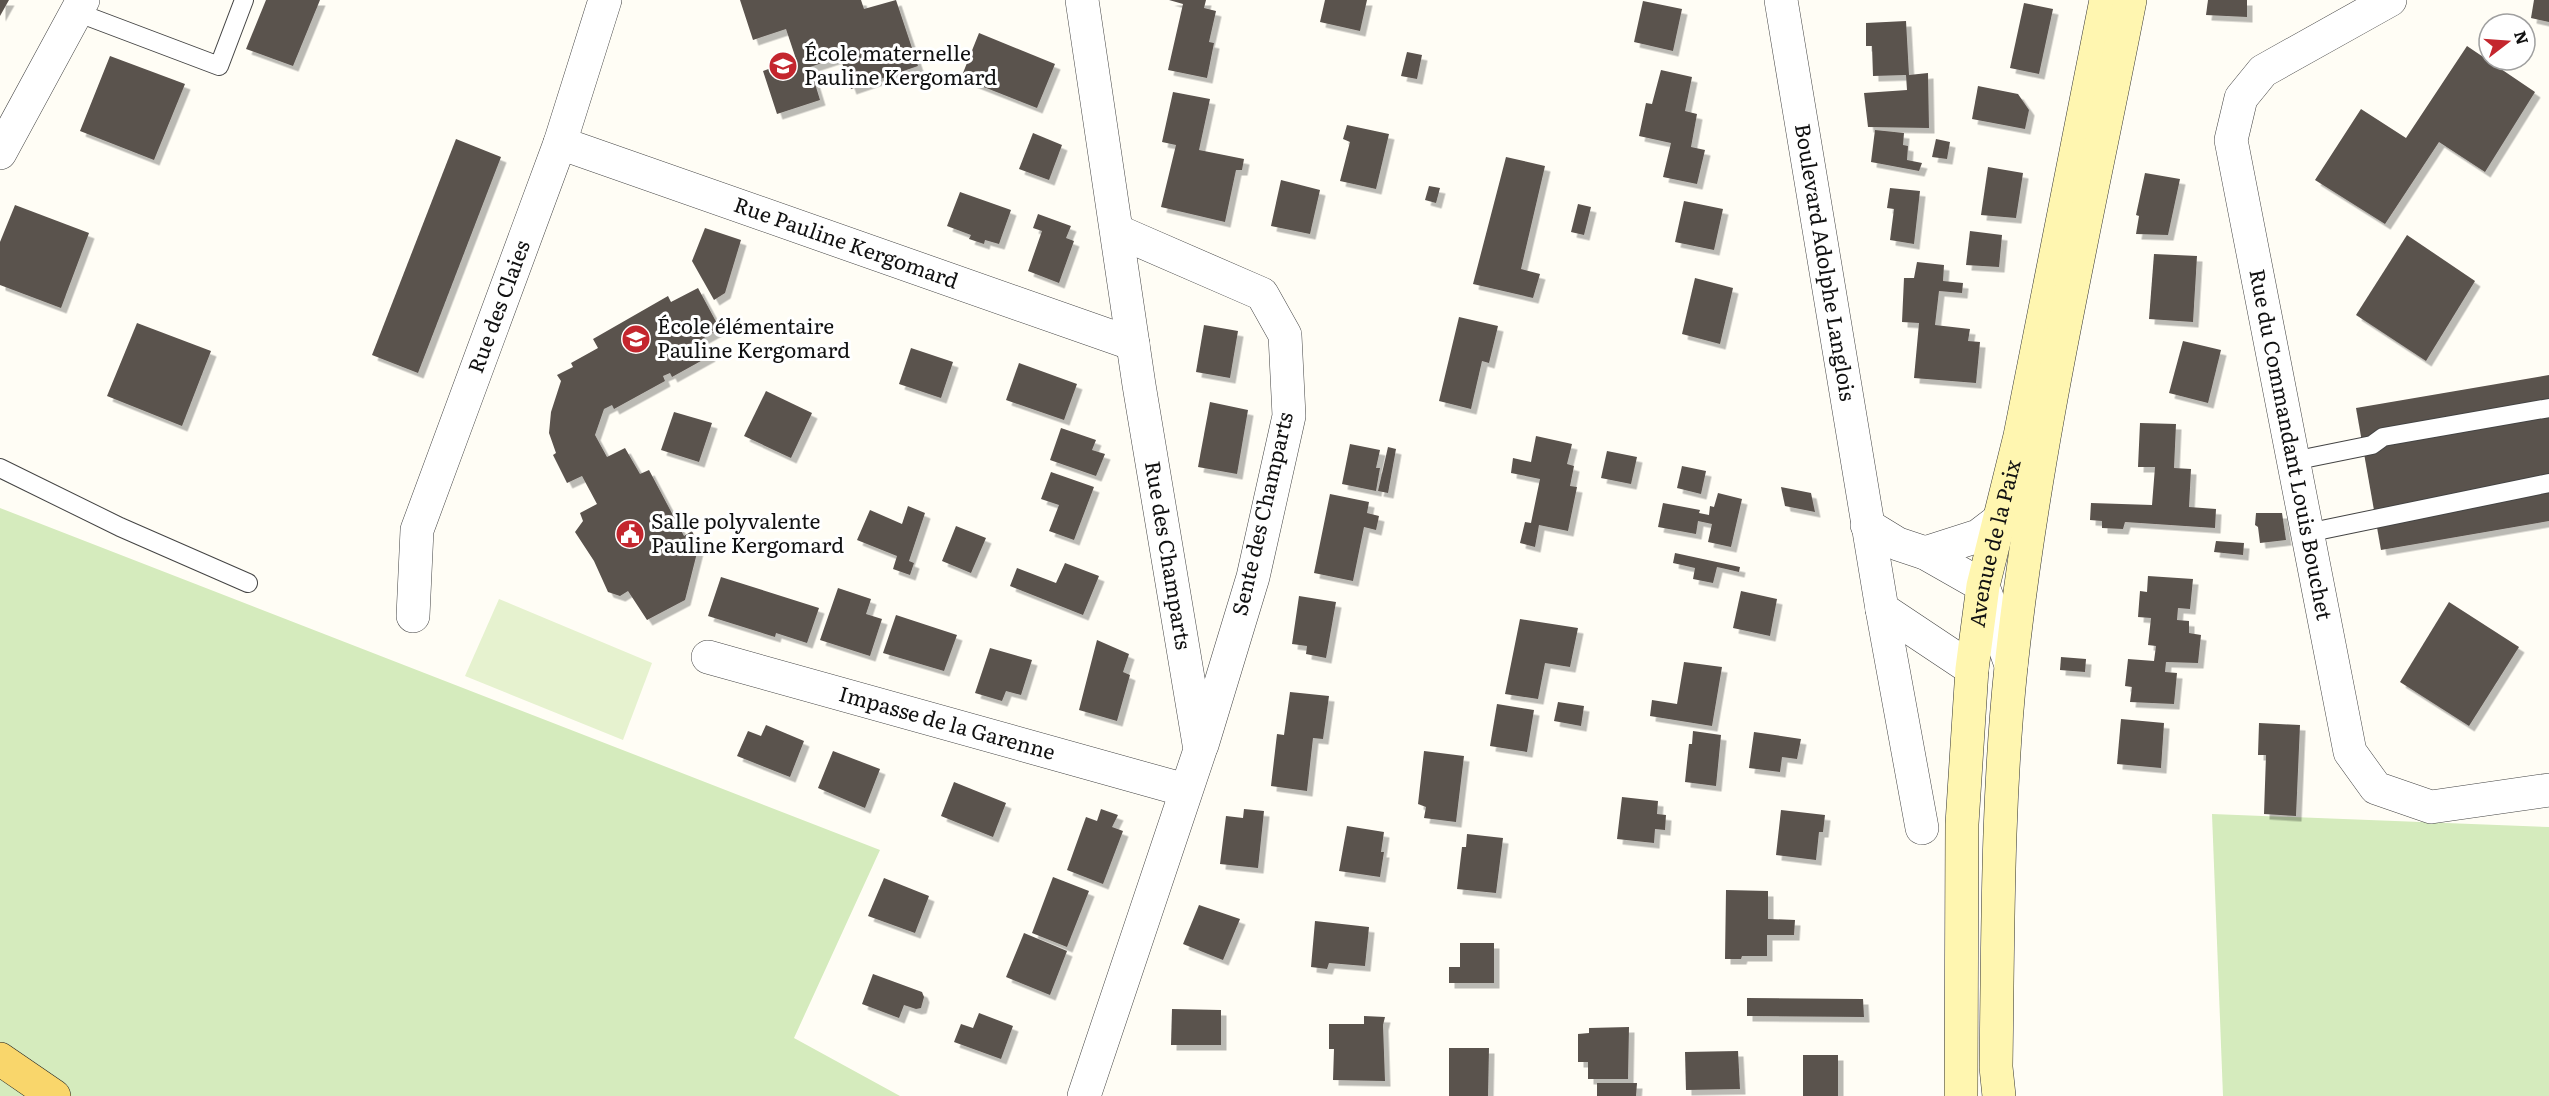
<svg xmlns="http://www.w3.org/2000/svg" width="2549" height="1096" font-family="Literata,serif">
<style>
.green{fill:#d5ebbd}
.pitch{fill:#e6f2cf}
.building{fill:#5a524d;filter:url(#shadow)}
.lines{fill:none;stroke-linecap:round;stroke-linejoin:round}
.lane-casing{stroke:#444;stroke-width:20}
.street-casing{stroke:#444;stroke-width:34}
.secondary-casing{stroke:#333;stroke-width:34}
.primary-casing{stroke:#222;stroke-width:34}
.lane{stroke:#fff;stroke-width:18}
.street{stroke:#fff;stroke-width:33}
.secondary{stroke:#fff6b0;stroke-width:33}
.primary{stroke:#f9d66b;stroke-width:33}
.labels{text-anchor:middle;stroke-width:6;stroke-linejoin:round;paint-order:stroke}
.poi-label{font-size:21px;fill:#111;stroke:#fff;text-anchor:start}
.street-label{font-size:21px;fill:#111;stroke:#fff}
</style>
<defs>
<filter id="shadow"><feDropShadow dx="5.5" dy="5.5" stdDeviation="0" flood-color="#0004"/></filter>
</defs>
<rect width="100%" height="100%" fill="#fffdf5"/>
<g class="green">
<path d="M0,508L880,850L794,1038L900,1096H0Z"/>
<path d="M2212,814L2549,827V1096H2223Z"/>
</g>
<path class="pitch" d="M499,599L652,663L623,740L465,676Z"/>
<g class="building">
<path d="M0,0H9L0,16Z"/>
<path d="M266,0H320L293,66L246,49Z"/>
<path d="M740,0H861L864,9L896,0L918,66L851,89L840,57L810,67L820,100L777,114L763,71L796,59L786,29L753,40Z"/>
<path d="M1169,0H1206L1204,8L1216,11L1209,42L1214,43L1207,78L1168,70L1183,4Z"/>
<path d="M1325,0H1367L1360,31L1320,22Z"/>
<path d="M2208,0H2247V17L2206,15Z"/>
<path d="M2534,0H2549V22L2531,18Z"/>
<path d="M1643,1L1682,9L1673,51L1634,42Z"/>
<path d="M2024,3L2053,9L2039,74L2010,68Z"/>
<path d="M1906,21L1909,75L1928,73L1929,128L1868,127L1864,93L1907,90L1906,75L1873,76L1872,46H1866V23Z"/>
<path d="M979,33L1055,64L1037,108L961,78Z"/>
<path d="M2467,46L2535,92L2485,172L2439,142L2385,224L2315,180L2361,109L2406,138Z"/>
<path d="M1407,52L1422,55L1417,79L1401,76Z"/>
<path d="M110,56L185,84L154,160L80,131Z"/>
<path d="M1661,70L1692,77L1685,111L1697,114L1691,147L1705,150L1697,184L1663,177L1671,143L1639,136L1646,103L1652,104Z"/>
<path d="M1978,86L2018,94L2029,110L2025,129L1972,119Z"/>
<path d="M1173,92L1210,99L1199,150L1244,159L1242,170H1236L1225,222L1161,207L1176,145L1162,142Z"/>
<path d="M1347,125L1389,134L1376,189L1340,181L1350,142L1343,139Z"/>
<path d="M1875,130L1904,133L1903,145L1908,146L1907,160L1922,163L1919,171L1871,162Z"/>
<path d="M1033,133L1062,145L1049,180L1019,169Z"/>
<path d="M456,139L501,157L418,373L372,355Z"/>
<path d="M1936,139L1950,142L1947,159L1932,157Z"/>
<path d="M1506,157L1545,166L1521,269L1540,274L1533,298L1473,284Z"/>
<path d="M1988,167L2023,173L2016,218L1981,215Z"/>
<path d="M2145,173L2180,179L2168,235L2136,234L2139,216L2136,215Z"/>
<path d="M1281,180L1320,190L1310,234L1271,226Z"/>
<path d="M1429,186L1440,188L1436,203L1425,200Z"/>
<path d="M1890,188L1920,191L1914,244L1890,240L1894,209L1887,208Z"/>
<path d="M960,192L1011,210L999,244L985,240L984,244L969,239L971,235L947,226Z"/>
<path d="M1684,201L1723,209L1714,250L1675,242Z"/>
<path d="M1578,204L1591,207L1584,235L1571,232Z"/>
<path d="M15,205L89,233L61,308L0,285V242Z"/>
<path d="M1038,214L1071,226L1066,238L1074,241L1059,283L1028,271L1042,231L1033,228Z"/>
<path d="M705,228L741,240L725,293L714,300L692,261Z"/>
<path d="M1970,231L2002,235L1999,267L1966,265Z"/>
<path d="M2407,235L2475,281L2426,361L2356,315Z"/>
<path d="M2154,254L2197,256L2193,322L2149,319Z"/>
<path d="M1917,262L1944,265L1943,281L1963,283L1962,293L1939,291L1935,325L1970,329L1968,341L1980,342L1976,383L1914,378L1919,323L1902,322L1904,278H1914Z"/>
<path d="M1695,278L1733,288L1720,344L1682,334Z"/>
<path d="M698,288L720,329L702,339L710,356L672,377L670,373L663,376L665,381L614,409L612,405L604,409L595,435L607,457L625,448L640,474L649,470L684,536L692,531L699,545L685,600L647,620L628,591L620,596L608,592L594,561L575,532L583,521L580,513L597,504L582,476L567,483L553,455L556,453L549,433L551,412L561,381L557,375L573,367L571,363L598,348L593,339L668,296L671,302Z"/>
<path d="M1459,317L1498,326L1489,363L1482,361L1471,409L1439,401Z"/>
<path d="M137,323L211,351L182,426L107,396Z"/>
<path d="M1204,325L1238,331L1230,378L1196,372Z"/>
<path d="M2183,341L2221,350L2208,403L2169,393Z"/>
<path d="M911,348L953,362L941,398L899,384Z"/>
<path d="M1019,363L1077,384L1064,420L1006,400Z"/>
<path d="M2549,375V521L2381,550L2356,408Z"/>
<path d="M766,391L812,413L791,458L744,436Z"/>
<path d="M1210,402L1248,410L1237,474L1198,467Z"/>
<path d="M674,412L712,423L699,462L661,450Z"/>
<path d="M2140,423L2176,424L2174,468L2191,469L2189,507L2216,509L2215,528L2125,522L2123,529L2102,528V521L2090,520L2091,503L2152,505L2155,467H2138Z"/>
<path d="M1061,428L1096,440L1092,450L1105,454L1096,476L1050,460Z"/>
<path d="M1536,436L1572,444L1567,464L1574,466L1570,486L1577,487L1568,531L1539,525L1535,547L1520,543L1525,522L1531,523L1540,479L1511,473L1513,458L1531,462Z"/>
<path d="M1350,444L1380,450L1376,468H1380L1376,491L1342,484Z"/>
<path d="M1388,447L1396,449L1388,493L1378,491Z"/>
<path d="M1607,451L1637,457L1631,484L1601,478Z"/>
<path d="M1682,466L1706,471L1701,494L1677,488Z"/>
<path d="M1051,472L1094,487L1074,540L1049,531L1059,505L1041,499Z"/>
<path d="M1781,487L1811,493L1815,512L1785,506Z"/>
<path d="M1718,493L1742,499L1731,547L1708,542L1712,524L1698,521L1696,534L1658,527L1663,503L1700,510L1699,513L1709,515L1710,506L1714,507Z"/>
<path d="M1330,494L1369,502L1367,513L1379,516L1376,530L1364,527L1353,581L1314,573Z"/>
<path d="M908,506L925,513L909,561L914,563L910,575L893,569L897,556L857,540L870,510L902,524Z"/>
<path d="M2256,513H2282L2286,540L2260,543L2258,527L2255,525Z"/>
<path d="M956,526L986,538L971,573L942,561Z"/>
<path d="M2216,541L2244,543L2243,555L2214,552Z"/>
<path d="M1675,553L1740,567L1739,572L1717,567L1713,583L1693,579L1695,568L1673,563Z"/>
<path d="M1065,563L1099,576L1083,615L1010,586L1017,568L1056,583Z"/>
<path d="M2148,576L2193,579L2190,609L2178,608L2177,620L2189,621V633L2201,635L2198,663L2166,662L2165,672L2177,673L2174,704L2130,702L2132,687L2125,686L2128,659L2154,661L2156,646L2148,645L2151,618L2138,617L2140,591L2147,592Z"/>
<path d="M721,577L819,608L807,643L776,633L775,637L708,616Z"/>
<path d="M838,588L871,599L866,614L882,619L870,656L820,640Z"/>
<path d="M1741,591L1777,599L1770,636L1733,628Z"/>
<path d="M1299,596L1336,602L1326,658L1306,654L1307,646L1292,644Z"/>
<path d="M2449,602L2519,647L2469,726L2400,682Z"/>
<path d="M896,615L957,635L944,671L883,653Z"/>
<path d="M1520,619L1578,628L1570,667L1545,663L1538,699L1505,694Z"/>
<path d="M1097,640L1129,654L1123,672L1130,675L1117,721L1079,710Z"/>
<path d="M990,648L1032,660L1021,695L1006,691L1002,701L975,693Z"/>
<path d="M2061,657L2086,659L2085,672L2060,670Z"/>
<path d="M1684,662L1722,667L1712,726L1650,716L1652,700L1677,704Z"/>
<path d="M1290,692L1329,696L1323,739L1313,738L1307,791L1271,786L1277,734L1284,735Z"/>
<path d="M1558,702L1584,706L1581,726L1554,721Z"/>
<path d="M1497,704L1534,710L1527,752L1490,746Z"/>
<path d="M2121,719L2164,723L2161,768L2117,764Z"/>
<path d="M2259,723L2300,725L2296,816L2264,814L2266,755H2258Z"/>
<path d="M766,725L804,741L790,777L737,756L748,731L761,736Z"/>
<path d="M1693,731L1721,735L1716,786L1685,782L1689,744H1692Z"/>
<path d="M1754,732L1801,739L1797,759L1782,757L1780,772L1749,768Z"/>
<path d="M833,751L880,769L865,808L818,788Z"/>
<path d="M1424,751L1464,756L1456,822L1424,818L1426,807L1418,804Z"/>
<path d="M954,782L1006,803L993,837L941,816Z"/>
<path d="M1622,797L1658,801L1657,814L1666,815L1665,830L1655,829L1654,843L1617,839Z"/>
<path d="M1101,809L1118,815L1112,827L1123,831L1103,884L1067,870L1086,817L1097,821Z"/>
<path d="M1244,809L1264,811L1258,868L1220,864L1226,816L1243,818Z"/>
<path d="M1781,810L1825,815L1823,832H1819L1816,860L1776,855Z"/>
<path d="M1347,826L1384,832L1381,852H1384L1380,877L1339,871Z"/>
<path d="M1467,834L1503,838L1496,893L1457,889L1462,847H1466Z"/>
<path d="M1053,877L1089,891L1067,947L1032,933Z"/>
<path d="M884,878L929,896L915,933L868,916Z"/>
<path d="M1726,890L1768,891V919L1795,920L1794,935H1767V956H1742L1741,959H1725Z"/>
<path d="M1199,905L1240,919L1223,960L1183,944Z"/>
<path d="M1315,921L1369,927L1365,966L1329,963L1327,969L1311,967Z"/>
<path d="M1024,933L1067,951L1050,995L1006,977Z"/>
<path d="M1460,943H1494V983H1449V967H1460Z"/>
<path d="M873,974L922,992L924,997L921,1008L916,1009L904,1005L899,1018L862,1004Z"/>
<path d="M1747,998L1863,999L1864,1017L1747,1016Z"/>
<path d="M1172,1009L1221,1010V1045H1171Z"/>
<path d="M979,1013L1013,1026L1001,1059L954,1042L961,1024L973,1028Z"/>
<path d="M1364,1016L1385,1017L1383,1025L1385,1081L1333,1080L1334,1049H1329V1024H1364Z"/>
<path d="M1629,1027L1628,1079H1588V1062H1578V1034L1589,1033V1028Z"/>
<path d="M1449,1048H1489L1488,1096H1449Z"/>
<path d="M1738,1051L1740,1089L1686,1090L1685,1052Z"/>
<rect x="1803" y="1055" width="35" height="41"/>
<path d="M1597,1083H1637L1636,1096H1597Z"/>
</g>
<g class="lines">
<g class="lane-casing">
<g id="lane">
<path d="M76,12L219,66L244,0"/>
<path d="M2293,461L2372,445L2383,437L2549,408"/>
<path d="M0,468L120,527L248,583"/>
<path d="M2307,533L2549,483"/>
</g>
</g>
<g class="street-casing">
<g id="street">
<path id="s1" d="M1082,0L1139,385L1200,750L1084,1096"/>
<path id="s2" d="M1781,0L1882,609L1972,669"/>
<path id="s3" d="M2390,0L2263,71L2241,98L2231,140L2350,752L2376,788L2431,807L2549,790"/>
<path id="s4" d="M560,143L1133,344"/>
<path d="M0,153L83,0"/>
<path d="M1117,231L1262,294L1285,335L1289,416L1253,577L1202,745"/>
<path d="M1867,525L1898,544L1925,553L1983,586L2011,665"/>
<path d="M1925,553L1978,536L1999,520"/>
<path d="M1882,609L1922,828"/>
<path id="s5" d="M413,616L417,530L560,143L605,0"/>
<path id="s6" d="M708,657L1185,790"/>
</g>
</g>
<g class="secondary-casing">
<g id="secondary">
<path id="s7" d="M1961,1096L1962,824L1972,669L1983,586L2020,436L2106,0"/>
<path d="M1999,1096L1996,1067C1998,934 1997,800 2011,667C2035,443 2087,221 2130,0"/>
</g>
</g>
<g class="primary-casing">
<path id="primary" d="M0,1059L54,1096"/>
</g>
<use href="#lane" class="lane"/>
<use href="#street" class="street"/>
<use href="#secondary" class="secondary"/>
<use href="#primary" class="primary"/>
</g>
<defs>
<g id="school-disc" transform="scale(1.5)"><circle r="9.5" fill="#c4262e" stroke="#fff"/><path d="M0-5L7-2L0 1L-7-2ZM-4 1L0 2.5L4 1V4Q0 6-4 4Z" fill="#fff"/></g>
<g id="civic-disc" transform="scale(1.5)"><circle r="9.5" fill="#c4262e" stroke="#fff"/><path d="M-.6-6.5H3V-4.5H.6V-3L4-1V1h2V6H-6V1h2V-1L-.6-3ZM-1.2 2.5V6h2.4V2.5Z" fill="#fff"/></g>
</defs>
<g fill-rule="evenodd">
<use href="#school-disc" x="783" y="66"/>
<use href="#school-disc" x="636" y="339"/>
<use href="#civic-disc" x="630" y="534"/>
</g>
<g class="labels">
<g class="poi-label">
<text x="804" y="61">École maternelle<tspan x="804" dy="24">Pauline Kergomard</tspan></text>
<text x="657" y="334">École élémentaire<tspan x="657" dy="24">Pauline Kergomard</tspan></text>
<text x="651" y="529">Salle polyvalente<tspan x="651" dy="24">Pauline Kergomard</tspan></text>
</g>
<g class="street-label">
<text dy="7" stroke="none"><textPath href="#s4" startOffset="303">Rue Pauline Kergomard</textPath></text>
<text dy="7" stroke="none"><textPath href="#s2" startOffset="266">Boulevard Adolphe Langlois</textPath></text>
<text dy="7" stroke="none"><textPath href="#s5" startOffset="324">Rue des Claies</textPath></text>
<text dy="7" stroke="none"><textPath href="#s3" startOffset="534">Rue du Commandant Louis Bouchet</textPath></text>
<text transform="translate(1263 514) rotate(-77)" y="7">Sente des Champarts</text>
<text dy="7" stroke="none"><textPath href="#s7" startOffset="555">Avenue de la Paix</textPath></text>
<text dy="7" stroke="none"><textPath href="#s1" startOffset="562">Rue des Champarts</textPath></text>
<text dy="7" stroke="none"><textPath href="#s6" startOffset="248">Impasse de la Garenne</textPath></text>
</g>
</g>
<g transform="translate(2507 42) rotate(73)"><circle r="28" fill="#ffffff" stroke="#a0a0a0" stroke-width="1.5"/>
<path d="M0-4.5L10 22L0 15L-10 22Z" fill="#c4262e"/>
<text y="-9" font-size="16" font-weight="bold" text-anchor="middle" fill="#111111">N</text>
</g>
</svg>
